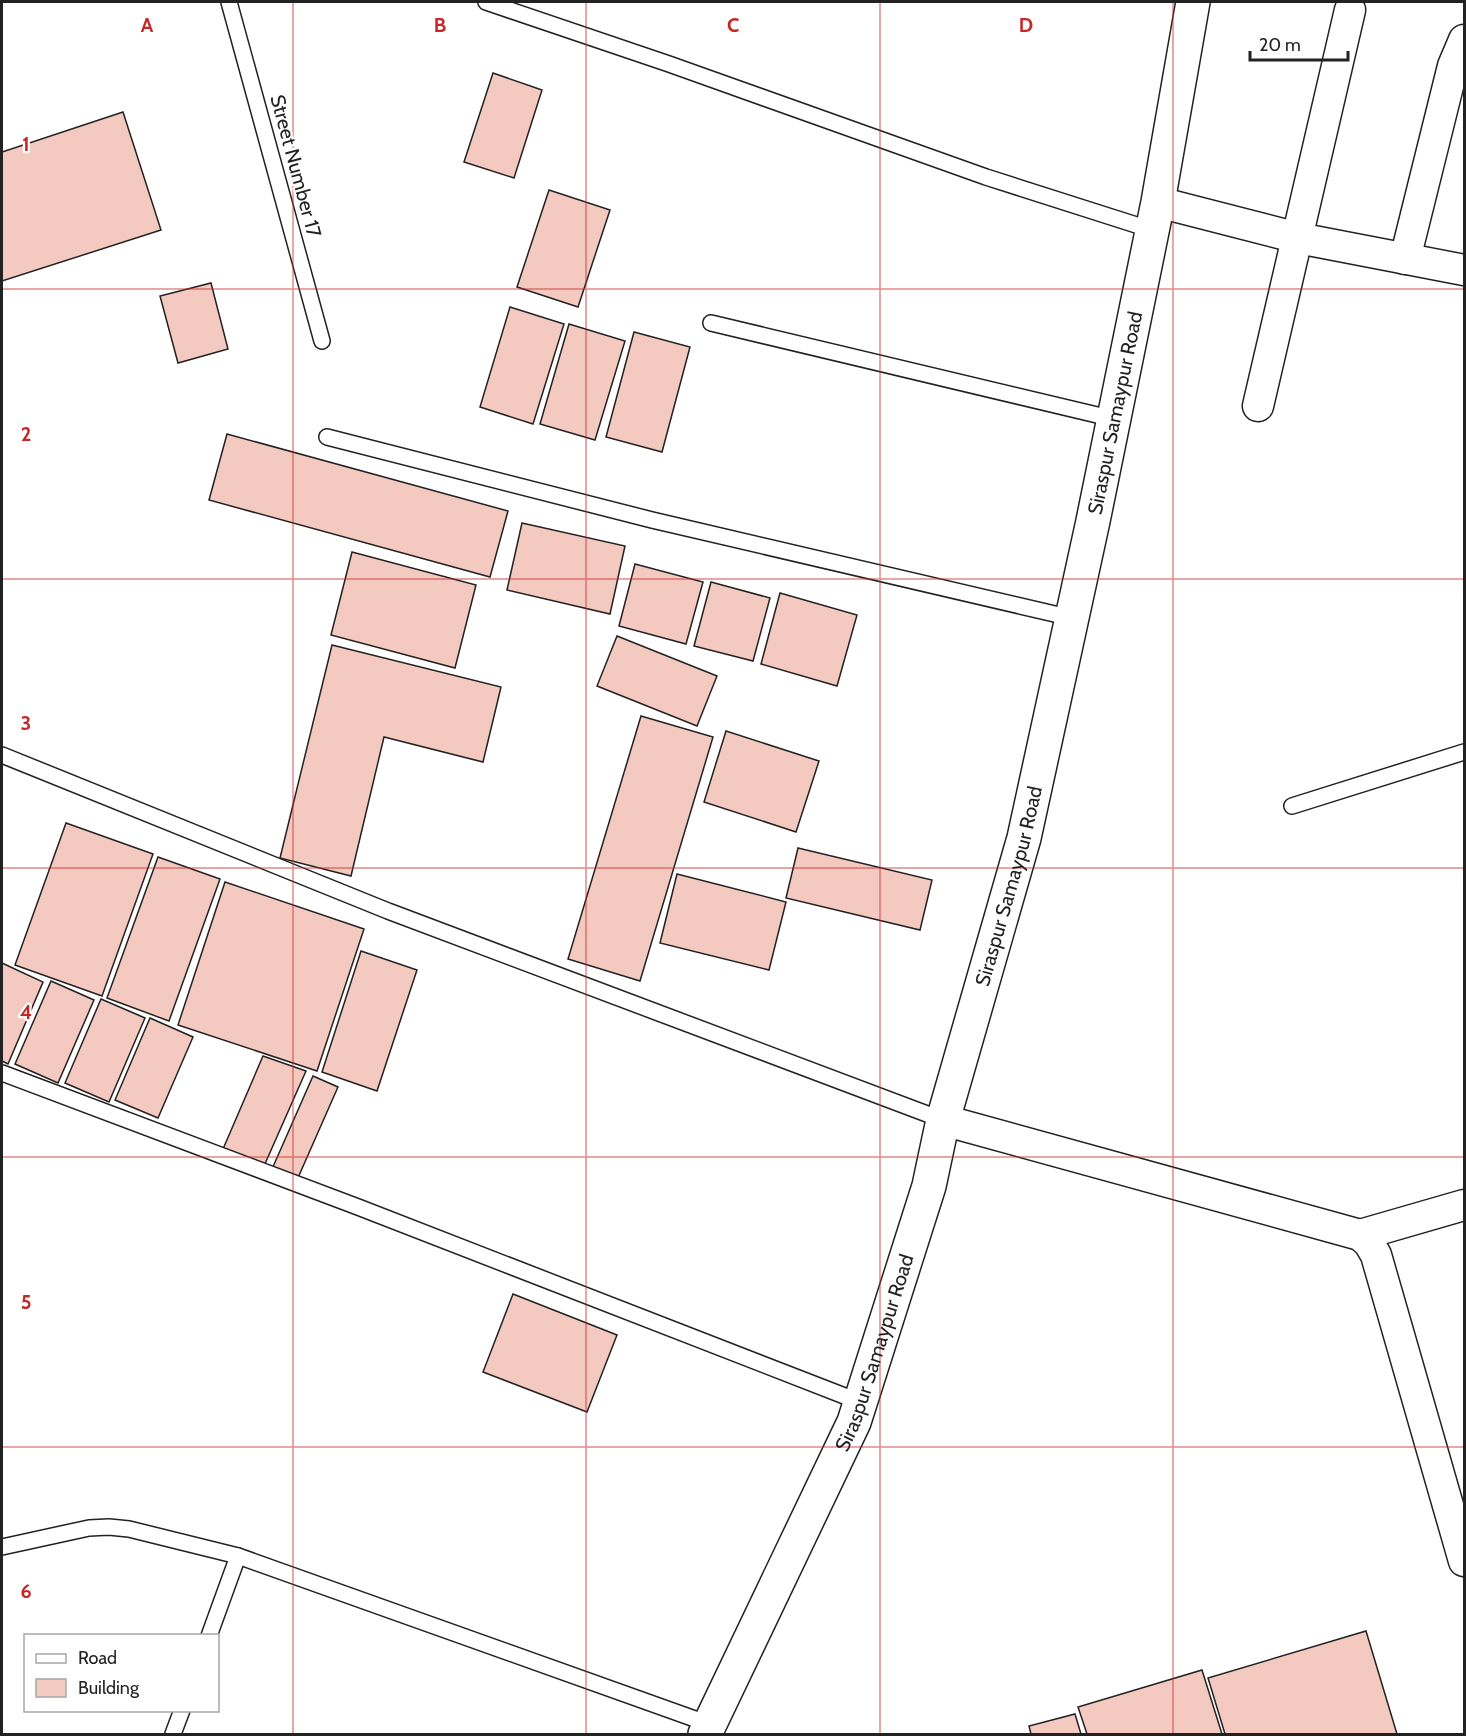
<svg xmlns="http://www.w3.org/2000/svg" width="1466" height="1736" font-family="Cabin,sans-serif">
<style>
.building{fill:#f3c9c0;stroke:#222;stroke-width:1.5}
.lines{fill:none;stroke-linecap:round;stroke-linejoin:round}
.lane-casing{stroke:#222;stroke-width:18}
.street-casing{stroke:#222;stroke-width:33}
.secondary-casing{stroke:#222;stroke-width:36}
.lane{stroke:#fff;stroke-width:15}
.street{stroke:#fff;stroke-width:30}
.secondary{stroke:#fff;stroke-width:33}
.grid{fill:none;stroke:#c62828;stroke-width:1.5;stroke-opacity:0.55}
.labels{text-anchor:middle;stroke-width:4.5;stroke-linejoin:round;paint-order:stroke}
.street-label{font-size:20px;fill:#222;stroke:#fff}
.grid-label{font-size:20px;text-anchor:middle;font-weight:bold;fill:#c62828;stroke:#fff;stroke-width:4.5;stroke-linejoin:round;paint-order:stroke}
</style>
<rect width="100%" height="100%" fill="#fff"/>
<g class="building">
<path d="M493,73L542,90L514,178L464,162Z"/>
<path d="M123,112L161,230L2,281V152Z"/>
<path d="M549,190L610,210L578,307L517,287Z"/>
<path d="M211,283L228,349L178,363L160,296Z"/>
<path d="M510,307L564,324L533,424L480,407Z"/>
<path d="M569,324L625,341L595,440L540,424Z"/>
<path d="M634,332L690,347L662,452L606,437Z"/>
<path d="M227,434L508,511L490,577L209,500Z"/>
<path d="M522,523L625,546L610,614L507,590Z"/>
<path d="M352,552L476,585L455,668L331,635Z"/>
<path d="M635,564L703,582L686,644L619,626Z"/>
<path d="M711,582L770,598L753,661L694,646Z"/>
<path d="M780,593L857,615L837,686L761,664Z"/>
<path d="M617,636L717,676L697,726L597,686Z"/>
<path d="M332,645L501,687L483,762L384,737L351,876L280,858Z"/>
<path d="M641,716L713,737L640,981L568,959Z"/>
<path d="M726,731L819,761L796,832L704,802Z"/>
<path d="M66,823L153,854L102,996L15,965Z"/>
<path d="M798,848L932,880L920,930L786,898Z"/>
<path d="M158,857L220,879L169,1021L107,998Z"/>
<path d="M677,874L786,902L769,970L660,943Z"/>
<path d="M225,882L364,929L317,1071L178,1025Z"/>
<path d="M361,951L417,970L377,1091L322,1072Z"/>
<path d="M2,963L43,982L8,1064L2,1061Z"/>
<path d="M51,981L94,1000L58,1083L15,1064Z"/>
<path d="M101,999L145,1018L109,1102L65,1083Z"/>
<path d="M150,1018L193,1037L158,1118L115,1100Z"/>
<path d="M263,1056L306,1071L264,1166L223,1149Z"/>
<path d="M313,1076L338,1087L297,1180L272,1169Z"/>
<path d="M513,1294L617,1335L587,1412L483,1372Z"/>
<path d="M1366,1631L1397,1734H1225L1208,1678Z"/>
<path d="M1202,1670L1222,1734H1087L1078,1707Z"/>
<path d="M1075,1714L1081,1734H1031L1029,1726Z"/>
</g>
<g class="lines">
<g class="lane-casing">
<g id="lane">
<path d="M229,2L322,341"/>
<path d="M486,2L669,64L986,177L1152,230"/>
<path d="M711,323L1114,419"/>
<path d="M327,437L652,520L1072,618"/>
<path d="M2,755L388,911L943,1120"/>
<path d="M1292,806L1464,752"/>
<path d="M2,1073L358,1207L860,1402"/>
<path d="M2,1547L89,1528L109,1527L129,1529L238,1556L709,1724"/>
<path d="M209,1636L238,1556"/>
<path d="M173,1734L182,1710"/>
</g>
</g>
<g class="street-casing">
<g id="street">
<path d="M1158,202L1298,238L1464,270"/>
<path d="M1405,259L1453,66L1464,40"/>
<path d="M1258,406L1350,10"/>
<path d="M943,1120L1360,1235L1369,1243L1376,1255L1464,1561"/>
<path d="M1360,1235L1464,1205"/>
</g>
</g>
<g class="secondary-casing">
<g id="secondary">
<path id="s1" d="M705,1734L854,1422L929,1186L943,1120L1024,838L1093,521L1158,202L1193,2"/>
</g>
</g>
<use href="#lane" class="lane"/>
<use href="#street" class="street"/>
<use href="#secondary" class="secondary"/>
</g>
<path class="grid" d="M293,2V1734M586,2V1734M880,2V1734M1173,2V1734M2,289H1464M2,579H1464M2,868H1464M2,1157H1464M2,1447H1464"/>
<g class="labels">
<g class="street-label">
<text transform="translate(296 166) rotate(75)" y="7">Street Number 17</text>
<text dy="7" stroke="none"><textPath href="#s1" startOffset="1389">Siraspur Samaypur Road</textPath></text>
<text dy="7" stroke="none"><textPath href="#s1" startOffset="904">Siraspur Samaypur Road</textPath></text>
<text dy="7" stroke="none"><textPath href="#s1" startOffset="418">Siraspur Samaypur Road</textPath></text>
</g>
</g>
<g class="grid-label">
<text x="147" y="32">A</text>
<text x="440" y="32">B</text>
<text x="733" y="32">C</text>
<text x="1026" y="32">D</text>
<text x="26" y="151">1</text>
<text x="26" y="441">2</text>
<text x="26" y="730">3</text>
<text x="26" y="1019">4</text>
<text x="26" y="1309">5</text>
<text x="26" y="1598">6</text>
</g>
<rect width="1466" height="1736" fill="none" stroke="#222222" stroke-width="6"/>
<rect x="24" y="1634" width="195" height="78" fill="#ffffff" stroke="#a7a7a7" stroke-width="1.5"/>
<rect x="36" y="1654" width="30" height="9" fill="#ffffff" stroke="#a7a7a7" stroke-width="1.5"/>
<text x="78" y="1664" font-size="18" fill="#222222">Road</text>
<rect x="36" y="1679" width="30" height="18" fill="#f3c9c0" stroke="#a7a7a7" stroke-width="1.5"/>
<text x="78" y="1694" font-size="18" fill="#222222">Building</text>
<path d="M1250 51v9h98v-9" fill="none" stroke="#222222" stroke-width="3"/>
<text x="1259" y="51" font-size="18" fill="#222222" stroke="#ffffff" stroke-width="4.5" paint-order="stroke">20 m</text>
</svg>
